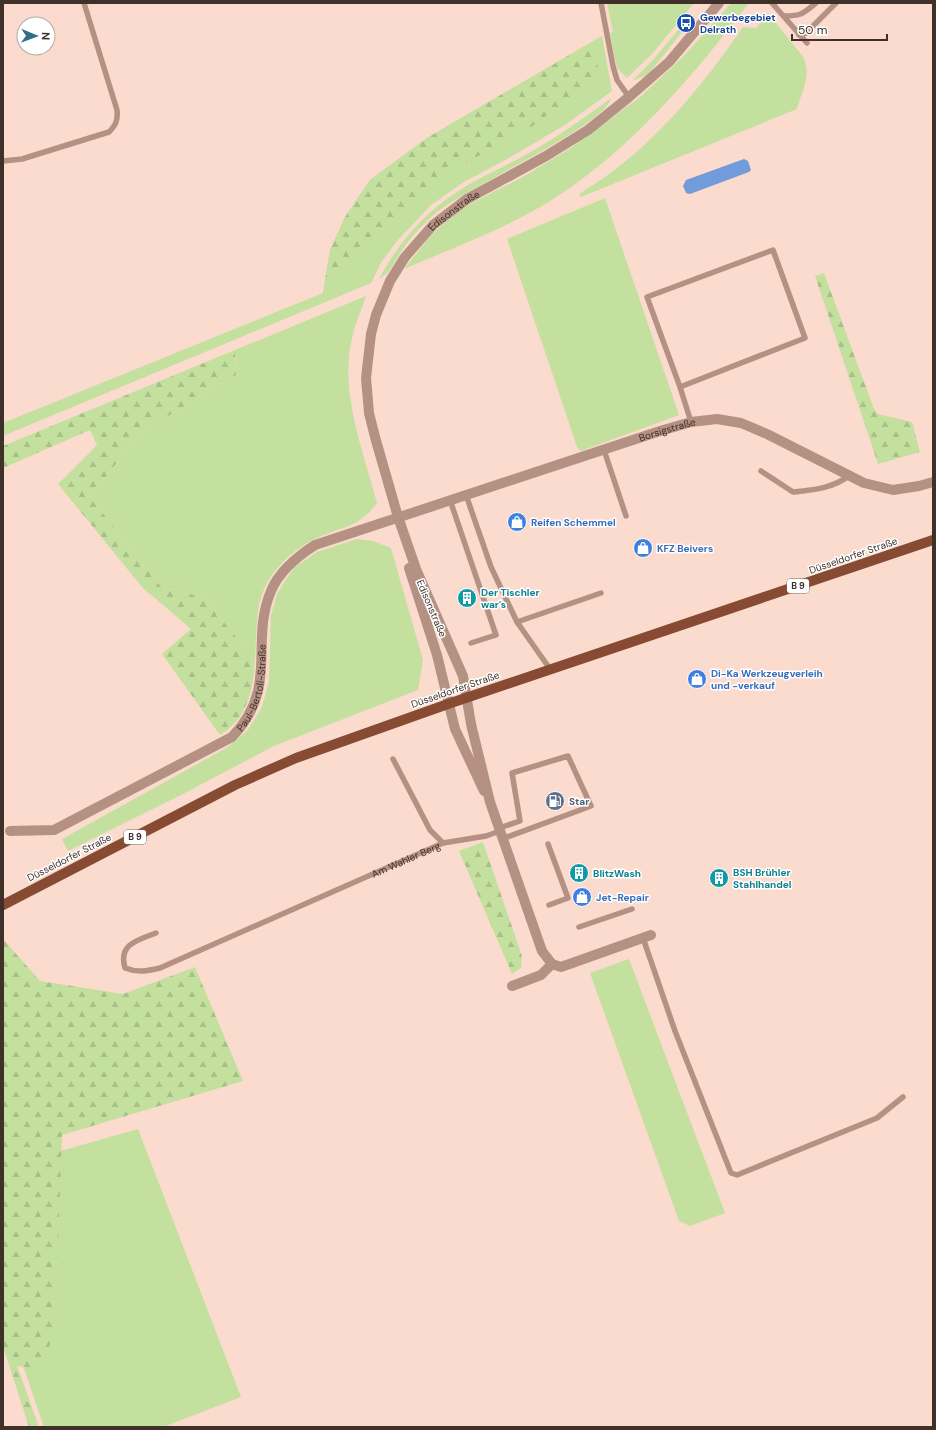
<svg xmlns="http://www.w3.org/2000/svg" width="936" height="1430" font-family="'DM Sans',sans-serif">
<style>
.green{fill:#c4e09f}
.forest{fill:url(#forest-firs)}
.water{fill:#719bda}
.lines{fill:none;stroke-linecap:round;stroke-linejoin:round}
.lane{stroke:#b49183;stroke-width:5.5}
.street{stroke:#b49183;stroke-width:10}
.primary{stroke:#874b33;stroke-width:10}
.labels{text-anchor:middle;stroke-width:3;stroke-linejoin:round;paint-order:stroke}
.shield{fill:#fff;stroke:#796e69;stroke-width:1}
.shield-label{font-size:9px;font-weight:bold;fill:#3f3029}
.transit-label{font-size:10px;font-weight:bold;fill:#164399;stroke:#fff;text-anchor:start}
.street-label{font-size:10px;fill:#3f3029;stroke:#fff}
.shop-label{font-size:10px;font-weight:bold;fill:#366cbe;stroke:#fff;text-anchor:start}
.culture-label{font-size:10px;font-weight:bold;fill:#0d838f;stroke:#fff;text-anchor:start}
.service-label{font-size:10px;font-weight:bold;fill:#4e5e75;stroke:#fff;text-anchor:start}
</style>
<defs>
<pattern id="forest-firs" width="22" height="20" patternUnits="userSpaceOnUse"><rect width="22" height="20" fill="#c4e09f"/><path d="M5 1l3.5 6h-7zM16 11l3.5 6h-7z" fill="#a9c089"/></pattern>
</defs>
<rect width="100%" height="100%" fill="#fadbcd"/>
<g class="green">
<path d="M607,3H694L652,54L627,78L617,68L610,33L613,32Z"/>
<path d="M731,3H749C692,77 630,151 550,201C505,229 453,248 404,269L431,235L462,208L523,177L569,149L640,97L683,57Z"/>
<path d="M768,13L804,58C811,77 802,91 797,109L581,197L579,194C648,153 698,92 743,27L756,28Z"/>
<path d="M683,24L686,27L650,72L643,77L633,80L652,61Z"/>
<path d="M602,36L612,91L565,125L507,159L464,182L431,205L398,240L382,261L371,283L3,436V423L323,293L330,250L345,217L370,180L427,138Z"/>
<path d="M611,98C605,126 465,188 436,213C425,222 414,234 405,246C397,256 391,274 379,279C398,243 425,212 460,190C481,176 505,167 527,154C556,138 584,118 611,98Z"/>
<path d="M605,198L679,415L581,451L577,447L507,239Z"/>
<path d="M366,296C362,309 356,321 353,334C338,390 363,449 377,503C359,526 349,525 324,535C291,548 262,576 258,612C256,628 256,645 255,661L204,597L162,588L90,497L140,433L236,375L235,350Z"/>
<path d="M357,539L373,541L391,548L423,660L418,690L274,746L183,794L68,851L62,839L228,747L248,730L262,707L269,681L271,615L277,594L287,578L295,567L317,552Z"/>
<path d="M3,945L61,1127L18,1163L138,1129L241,1397L163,1427H44L3,1307Z"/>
<path d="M629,959L725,1213L690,1226L679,1221L590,973Z"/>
</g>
<g class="forest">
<path d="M602,36L595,45L599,77L534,125L430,183L323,293L330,250L345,217L370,180L427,138Z"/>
<path d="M824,273L874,409L878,414L912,422L920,452L878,464L815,276Z"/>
<path d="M235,350L236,375L140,433L90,497L162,588L204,597L255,661C253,691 247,719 220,735L162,654L191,629L142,587L58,484L97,445L90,430L3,468V446Z"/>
<path d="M483,842L522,956L521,968L512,974L459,851Z"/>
<path d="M3,939L40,981L123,994L195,967L243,1081L62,1135L55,1329L42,1369L17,1366L39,1427H29L3,1346Z"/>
</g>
<path class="water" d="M744,159L748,161L751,170L749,172L690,194L686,193L683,186L686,180Z"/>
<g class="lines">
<g class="lane">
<path d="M601,3L613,66L617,80L629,97"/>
<path d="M772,3L807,43"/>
<path d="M784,16C801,16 803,14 816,3"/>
<path d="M799,35L806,33L836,3"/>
<path d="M3,161L22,159L109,132C116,125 118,120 117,110L84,3"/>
<path d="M680,387L647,297L773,250L805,338L680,387L691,422"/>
<path d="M604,450L626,516"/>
<path d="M761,471L793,492C813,490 834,488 850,475"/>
<path d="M466,495L491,567L517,622L550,669"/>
<path d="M450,500L496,635L471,643"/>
<path d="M517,622L601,593"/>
<path d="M393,759L430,830L443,843"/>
<path d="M499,828L520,821L512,773L568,756L591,806L502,839"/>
<path d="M548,844L568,898L549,905"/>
<path d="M579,927L632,909"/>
<path id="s1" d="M156,933C138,940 118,944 125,968C138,973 147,971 160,968L443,843L486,836L500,831"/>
<path d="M643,938L675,1031L731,1173L737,1175L877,1118L903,1097"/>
</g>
<g class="street">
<path d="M409,568L437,655L455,729L484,791"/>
<path id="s2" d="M10,831L54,830L232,737C280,687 249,643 271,591C279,571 298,556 315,545L660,431L691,422L717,419L741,423L767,434L864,483L893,490L919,486L933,482"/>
<path id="s3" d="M651,935L561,967L552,964L542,951L490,802L471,724L463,676L416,569L398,517L375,437L369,413L366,378L371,334L376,315L390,281L405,257L433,225L467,199L546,156L588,130L629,97L669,62L719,3"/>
<path d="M512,986L541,975L552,964"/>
</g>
<path class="primary" d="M3,905L235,785L296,758L448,704L933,540"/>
</g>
<defs>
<g id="bus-disc" transform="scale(1)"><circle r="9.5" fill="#1a4fb4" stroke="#fff"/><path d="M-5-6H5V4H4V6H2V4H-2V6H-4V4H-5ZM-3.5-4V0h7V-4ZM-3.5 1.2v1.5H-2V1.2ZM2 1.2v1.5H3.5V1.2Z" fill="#fff"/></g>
<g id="shop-disc" transform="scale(1)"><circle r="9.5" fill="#3f7fe0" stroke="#fff"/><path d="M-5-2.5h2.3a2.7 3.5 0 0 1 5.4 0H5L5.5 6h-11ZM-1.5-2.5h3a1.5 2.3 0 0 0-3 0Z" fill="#fff"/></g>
<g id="building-disc" transform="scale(1)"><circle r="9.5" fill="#0f9aa8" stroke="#fff"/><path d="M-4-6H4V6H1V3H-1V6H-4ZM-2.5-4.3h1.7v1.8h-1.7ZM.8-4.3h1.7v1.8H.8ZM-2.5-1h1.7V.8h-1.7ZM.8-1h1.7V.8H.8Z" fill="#fff"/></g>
<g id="fuel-disc" transform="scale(1)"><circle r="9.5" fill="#5c6f8a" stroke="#fff"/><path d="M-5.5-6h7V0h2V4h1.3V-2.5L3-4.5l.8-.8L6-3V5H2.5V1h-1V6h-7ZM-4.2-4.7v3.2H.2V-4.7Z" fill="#fff"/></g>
</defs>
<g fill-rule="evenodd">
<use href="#bus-disc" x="686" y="23"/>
<use href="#shop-disc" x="517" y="522"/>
<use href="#shop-disc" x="643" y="548"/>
<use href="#building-disc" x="467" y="598"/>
<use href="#shop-disc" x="697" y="679"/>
<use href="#fuel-disc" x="555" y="801"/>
<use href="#building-disc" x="579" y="873"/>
<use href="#building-disc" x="719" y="878"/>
<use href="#shop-disc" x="582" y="897"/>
</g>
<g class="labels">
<g class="shield">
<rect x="787" y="579" width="22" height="14" rx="3"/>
<rect x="124" y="830" width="22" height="14" rx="3"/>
</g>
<g class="shield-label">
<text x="798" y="589">B 9</text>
<text x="135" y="840">B 9</text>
</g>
<g class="transit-label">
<text x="700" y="21">Gewerbegebiet<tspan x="700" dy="12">Delrath</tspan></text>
</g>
<g class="street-label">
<text dy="4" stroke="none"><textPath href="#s3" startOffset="920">Edisonstraße</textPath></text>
<text dy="4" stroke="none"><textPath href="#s2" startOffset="835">Borsigstraße</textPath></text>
<text transform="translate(853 555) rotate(-19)" y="4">Düsseldorfer Straße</text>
<text transform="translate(432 608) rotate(67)" y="4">Edisonstraße</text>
<text dy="4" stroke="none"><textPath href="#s2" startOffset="300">Paul-Bertoli-Straße</textPath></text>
<text transform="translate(455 689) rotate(-19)" y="4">Düsseldorfer Straße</text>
<text transform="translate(69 857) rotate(-27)" y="4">Düsseldorfer Straße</text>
<text dy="4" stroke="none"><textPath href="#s1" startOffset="358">Am Wahler Berg</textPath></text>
</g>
<g class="shop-label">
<text x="531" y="526">Reifen Schemmel</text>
<text x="657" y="552">KFZ Beivers</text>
<text x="711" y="677">Di-Ka Werkzeugverleih<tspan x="711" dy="12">und -verkauf</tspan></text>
<text x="596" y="901">Jet-Repair</text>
</g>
<g class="culture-label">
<text x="481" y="596">Der Tischler<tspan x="481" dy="12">war's</tspan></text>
<text x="733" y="876">BSH Brühler<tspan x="733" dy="12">Stahlhandel</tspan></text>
<text x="593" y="877">BlitzWash</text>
</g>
<g class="service-label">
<text x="569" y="805">Star</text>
</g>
</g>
<rect width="936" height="1430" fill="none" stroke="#3f3029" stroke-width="8"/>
<g transform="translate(36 36) rotate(91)"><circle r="19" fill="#ffffff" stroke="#b2aca9"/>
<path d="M0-3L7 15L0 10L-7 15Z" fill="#336d86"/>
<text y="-6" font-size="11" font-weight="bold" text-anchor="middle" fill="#3f3029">N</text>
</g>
<path d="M792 34v6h95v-6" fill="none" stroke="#3f3029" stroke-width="2"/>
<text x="798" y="34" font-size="12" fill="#3f3029" stroke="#ffffff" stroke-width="3" paint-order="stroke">50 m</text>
</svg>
